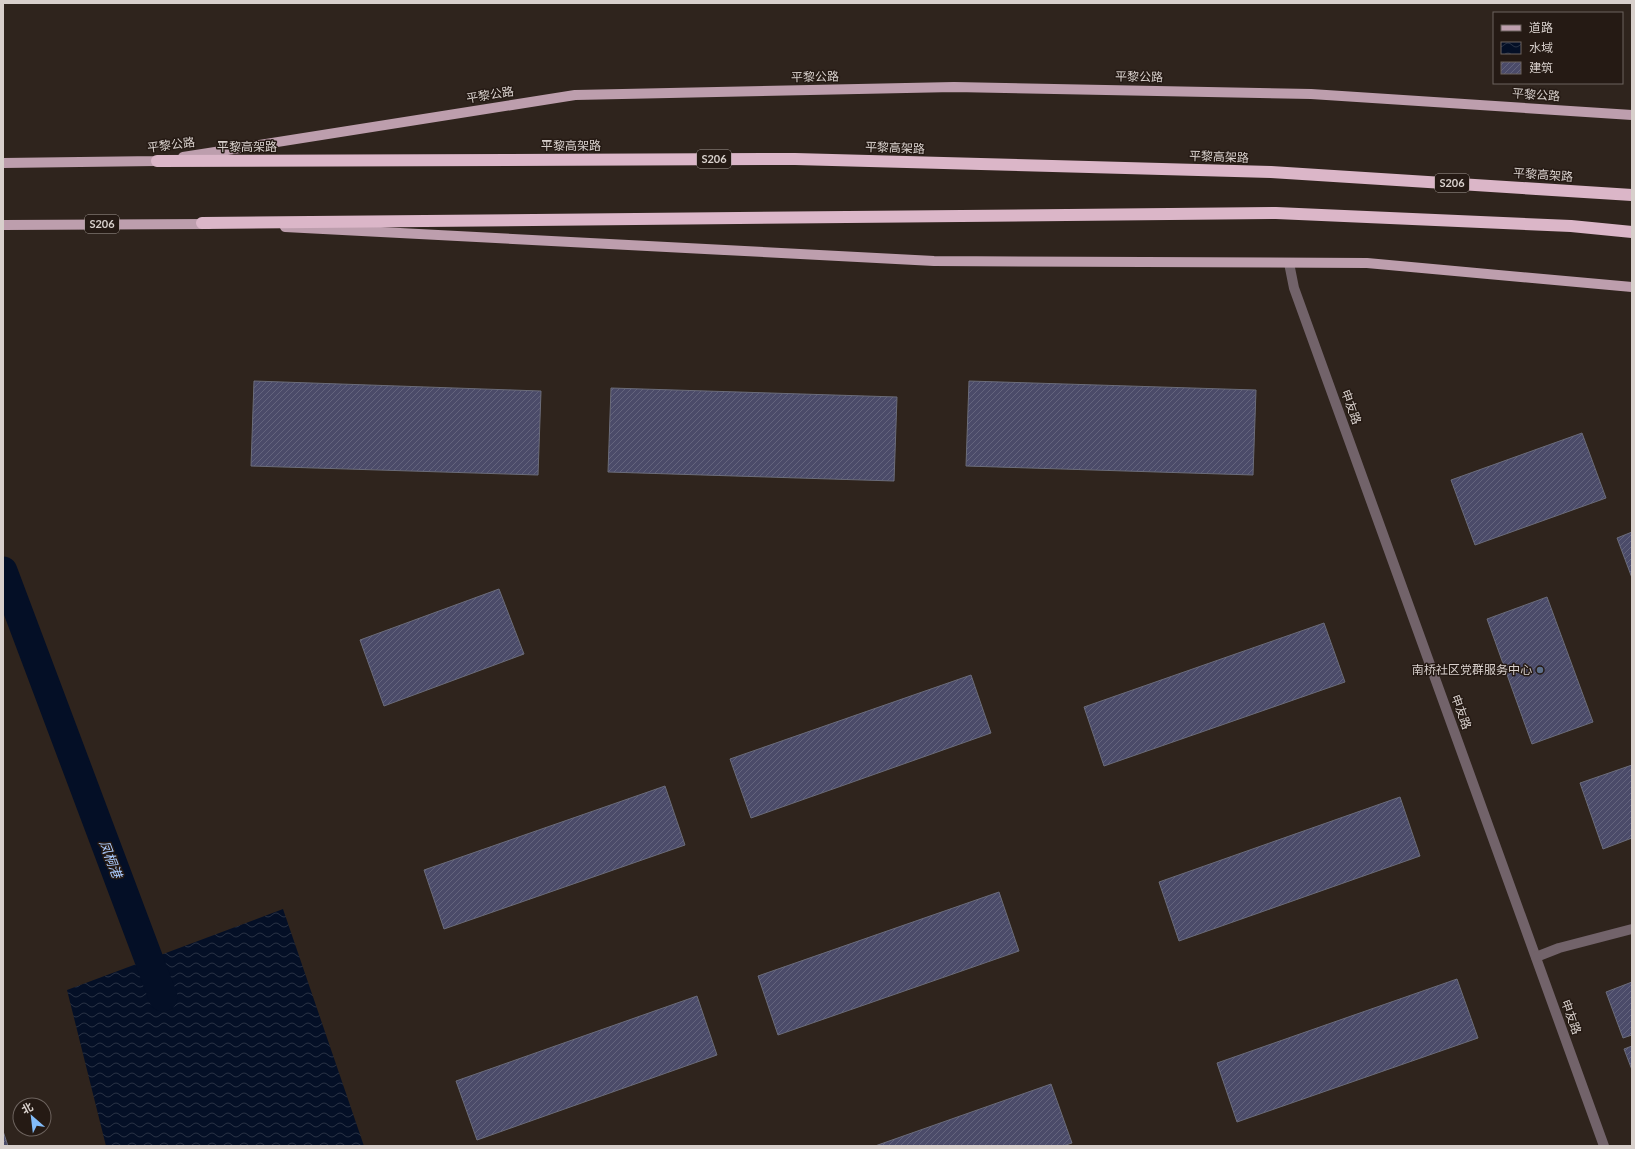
<svg xmlns="http://www.w3.org/2000/svg" width="1635" height="1149" font-family="Lato,'Noto Sans SC',sans-serif">
<style>
.water{fill:url(#water-waves)}
.lines{fill:none;stroke-linecap:round;stroke-linejoin:round}
.canal{stroke:#040f26;stroke-width:29}
.building{fill:url(#building-hatch);stroke:#6b6c7a}
.minor{stroke:#72636a;stroke-width:10}
.major{stroke:#bd9ead;stroke-width:10}
.highway{stroke:#dbb6c8;stroke-width:12}
.service-dot{fill:#5c6f8a;stroke:#251a14;stroke-width:1.5}
.labels{text-anchor:middle;stroke-width:3;stroke-linejoin:round;paint-order:stroke}
.shield{fill:#251a14;stroke:#a29995;stroke-width:1}
.shield-label{font-size:11px;font-weight:bold;fill:#d8d0cc}
.street-label{font-size:12px;fill:#d8d0cc;stroke:#251a14}
.poi-label{font-size:12px;fill:#d8d0cc;stroke:#251a14;text-anchor:end}
.water-label{font-size:13px;font-style:italic;fill:#abcbfe;stroke:#251a14}
</style>
<defs>
<pattern id="water-waves" width="16" height="10" patternUnits="userSpaceOnUse"><rect width="16" height="10" fill="#040f26"/><path d="M0 5q4-4 8 0t8 0" fill="none" stroke="#283144"/></pattern>
<pattern id="building-hatch" width="6" height="6" patternUnits="userSpaceOnUse"><rect width="6" height="6" fill="#4b4b69"/><path d="M-1 1l2-2M0 6l6-6M5 7l2-2" fill="none" stroke="#64647d"/></pattern>
</defs>
<rect width="100%" height="100%" fill="#2f241d"/>
<path class="water" d="M283,909L364,1146H106L67,990Z"/>
<g class="lines">
<path class="canal" d="M3,571L163,997"/>
</g>
<g class="building">
<path d="M254,381L541,391L538,475L251,466Z"/>
<path d="M969,381L1256,390L1253,475L966,466Z"/>
<path d="M611,388L897,397L894,481L608,472Z"/>
<path d="M1582,433L1606,498L1475,545L1451,480Z"/>
<path d="M1632,532V578L1617,538Z"/>
<path d="M499,589L524,654L384,706L360,640Z"/>
<path d="M1547,597L1593,722L1532,744L1487,619Z"/>
<path d="M1324,623L1345,682L1104,766L1084,707Z"/>
<path d="M971,675L991,733L751,818L730,759Z"/>
<path d="M1632,765V838L1603,849L1580,783Z"/>
<path d="M665,786L685,845L444,929L424,870Z"/>
<path d="M1400,797L1420,856L1179,941L1159,882Z"/>
<path d="M999,892L1019,951L778,1035L758,976Z"/>
<path d="M1457,979L1478,1038L1237,1122L1217,1063Z"/>
<path d="M1632,982V1035L1623,1038L1606,992Z"/>
<path d="M697,996L717,1055L477,1140L456,1081Z"/>
<path d="M1632,1046V1070L1624,1049Z"/>
<path d="M1051,1084L1072,1143L1063,1146H875Z"/>
<path d="M3,1131L8,1146H3Z"/>
</g>
<g class="lines">
<g class="minor">
<path d="M1289,263L1294,288L1604,1146"/>
<path d="M1536,957L1559,948L1632,929"/>
</g>
<g class="major">
<path d="M183,157L575,95L954,87L1311,94L1632,115"/>
<path d="M3,163L157,161L165,160"/>
<path d="M3,225L209,224"/>
<path d="M285,227L934,261L1367,263L1632,287"/>
</g>
<g class="highway">
<path d="M157,161L795,159L1271,172L1632,195"/>
<path d="M202,223L1276,213L1571,226L1632,232"/>
</g>
</g>
<circle class="service-dot" cx="1540" cy="670" r="4"/>
<g class="labels">
<g class="shield">
<rect x="697" y="150" width="34" height="18" rx="3"/>
<rect x="1435" y="174" width="34" height="18" rx="3"/>
<rect x="85" y="215" width="34" height="18" rx="3"/>
</g>
<g class="shield-label">
<text x="714" y="163">S206</text>
<text x="1452" y="187">S206</text>
<text x="102" y="228">S206</text>
</g>
<g class="street-label">
<text transform="translate(815 77) rotate(-1)" y="4">平黎公路</text>
<text transform="translate(1139 77) rotate(1)" y="4">平黎公路</text>
<text transform="translate(490 95) rotate(-9)" y="4">平黎公路</text>
<text transform="translate(1536 95) rotate(4)" y="4">平黎公路</text>
<text transform="translate(171 145) rotate(-7)" y="4">平黎公路</text>
<text x="571" y="150">平黎高架路</text>
<text x="247" y="151">平黎高架路</text>
<text transform="translate(895 148) rotate(2)" y="4">平黎高架路</text>
<text transform="translate(1219 157) rotate(2)" y="4">平黎高架路</text>
<text transform="translate(1543 175) rotate(4)" y="4">平黎高架路</text>
<text transform="translate(1351 407) rotate(70)" y="4">申友路</text>
<text transform="translate(1461 712) rotate(70)" y="4">申友路</text>
<text transform="translate(1571 1017) rotate(70)" y="4">申友路</text>
</g>
<g class="poi-label">
<text x="1532" y="674">南桥社区党群服务中心</text>
</g>
<g class="water-label">
<text transform="translate(111 859) rotate(69)" y="5">凤桐港</text>
</g>
</g>
<rect width="1635" height="1149" fill="none" stroke="#d8d0cc" stroke-width="8"/>
<rect x="1493" y="12" width="130" height="72" fill="#251a14" stroke="#6d635e"/>
<rect x="1501" y="25" width="20" height="6" fill="#bd9ead" stroke="#6d635e"/>
<text x="1529" y="32" font-size="12" fill="#d8d0cc">道路</text>
<rect x="1501" y="42" width="20" height="12" fill="url(#water-waves)" stroke="#6d635e"/>
<text x="1529" y="52" font-size="12" fill="#d8d0cc">水域</text>
<rect x="1501" y="62" width="20" height="12" fill="url(#building-hatch)" stroke="#6d635e"/>
<text x="1529" y="72" font-size="12" fill="#d8d0cc">建筑</text>
<g transform="translate(32 1117) rotate(332)"><circle r="19" fill="#251a14" stroke="#6d635e"/>
<path d="M0-3L7 15L0 10L-7 15Z" fill="#82bcfa"/>
<text y="-6" font-size="11" font-weight="bold" text-anchor="middle" fill="#d8d0cc">北</text>
</g>
</svg>
